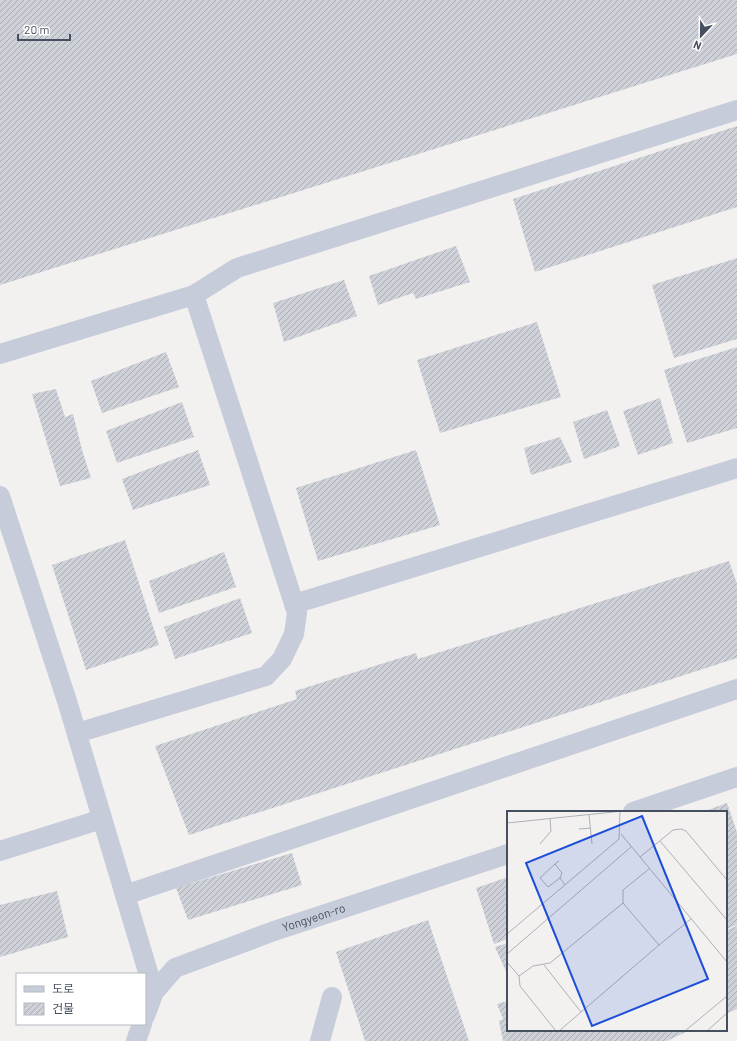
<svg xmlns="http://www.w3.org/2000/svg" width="737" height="1041" font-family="Barlow,'Noto Sans KR',sans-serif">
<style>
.building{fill:url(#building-hatch)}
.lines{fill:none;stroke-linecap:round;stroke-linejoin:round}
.minor{stroke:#c6ccd9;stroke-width:20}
.labels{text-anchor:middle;stroke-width:4;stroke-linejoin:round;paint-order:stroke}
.street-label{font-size:12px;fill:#464f60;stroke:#fff}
.inset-road{fill:none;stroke:#aeb0b6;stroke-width:1}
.view{fill:#1d4ed8;fill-opacity:0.15;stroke:#1d4ed8;stroke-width:2}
.inset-edge{fill:none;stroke:#464f60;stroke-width:2}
</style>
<defs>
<pattern id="building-hatch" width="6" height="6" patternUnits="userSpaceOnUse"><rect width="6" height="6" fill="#cfd1d8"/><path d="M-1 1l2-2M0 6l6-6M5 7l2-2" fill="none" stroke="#aaacb3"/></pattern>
</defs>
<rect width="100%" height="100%" fill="#f3f1f0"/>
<g class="building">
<path d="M0,0H737V54L0,285Z"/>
<path d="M737,126V207L535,272L513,199Z"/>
<path d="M456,246L470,282L416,299L413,293L378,305L369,276Z"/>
<path d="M737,258V339L674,358L652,285Z"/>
<path d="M344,280L357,316L284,342L273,303Z"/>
<path d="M537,322L561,397L440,433L417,360Z"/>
<path d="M737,347V428L687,443L664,370Z"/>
<path d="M166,352L179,387L102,413L91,381Z"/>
<path d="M56,389L65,417L73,414L82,450L91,478L60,486L32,394Z"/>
<path d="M660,398L673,443L638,455L623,411Z"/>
<path d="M182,402L194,437L117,463L106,431Z"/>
<path d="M607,410L620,446L584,459L573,422Z"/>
<path d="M560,437L572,462L531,475L524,448Z"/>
<path d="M198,450L210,485L133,510L122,479Z"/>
<path d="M416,450L440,525L318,561L296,488Z"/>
<path d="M125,540L159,645L86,670L52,565Z"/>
<path d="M224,552L236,587L159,613L149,581Z"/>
<path d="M729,561L737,584V658L189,835L155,746L297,699L295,691L416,653L418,659Z"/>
<path d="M240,598L252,633L175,659L164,627Z"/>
<path d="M727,803L737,832V925L726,929V812H702Z"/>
<path d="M292,853L302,885L188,920L176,888Z"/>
<path d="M508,877V939L494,944L476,888Z"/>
<path d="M57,891L68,937L0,957V905Z"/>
<path d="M428,920L469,1041H365L336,952Z"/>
<path d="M737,926V1009L726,1014V930Z"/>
<path d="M508,943V976L495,947Z"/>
<path d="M508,1001V1030H690L667,1041H503L499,1021L503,1019L497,1004Z"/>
</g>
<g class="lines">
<g class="minor">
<path d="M194,295L237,268L737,110"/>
<path d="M0,354L194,295L297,613L294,634L282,659L266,676L77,733"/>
<path d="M0,496L67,701L154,992"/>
<path d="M294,604L737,468"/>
<path d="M633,812L737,777"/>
<path d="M0,851L102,819"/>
<path d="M125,895L737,689"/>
<path id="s1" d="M145,1016L154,992L175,968L274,931L508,854"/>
<path d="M136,1041L142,1024"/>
<path d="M320,1041L332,997"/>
</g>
</g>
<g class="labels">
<g class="street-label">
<text dy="4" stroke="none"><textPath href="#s1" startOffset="205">Yongyeon-ro</textPath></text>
</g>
</g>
<g transform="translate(507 811)">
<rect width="220" height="220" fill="#f3f1f0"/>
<path class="inset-road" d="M82,4L85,33M0,12L116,0M72,18L84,17M114,23L220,151M153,30L220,109M33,33L44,20L43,7M133,46L166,19L174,18L179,20L220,69M52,50L48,53L55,62L53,67L58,74M48,53L33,67L41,76L53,67M142,58L116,79V92L152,134L184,108M0,123L112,28L113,1M0,143L124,36M0,151L12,165M37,154L74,201M49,220L13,175L12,165L26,155L43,152L116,92M52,220L152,134M178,220L220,185M200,220L220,202"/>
<path class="view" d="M135,5L201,168L85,215L19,52Z"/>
<rect width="220" height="220" class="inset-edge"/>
</g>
<rect x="16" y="973" width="130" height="52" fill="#ffffff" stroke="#b5b9bf"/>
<rect x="24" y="986" width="20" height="6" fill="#c6ccd9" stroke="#b5b9bf"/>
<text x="52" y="993" font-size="12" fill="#464f60">도로</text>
<rect x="24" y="1003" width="20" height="12" fill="url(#building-hatch)" stroke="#b5b9bf"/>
<text x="52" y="1013" font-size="12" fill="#464f60">건물</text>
<g transform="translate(701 36) rotate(202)" stroke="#ffffff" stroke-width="3" paint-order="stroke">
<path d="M0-3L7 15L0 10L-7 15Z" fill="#464f60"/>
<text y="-6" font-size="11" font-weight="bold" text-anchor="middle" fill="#464f60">N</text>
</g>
<path d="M18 34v6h52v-6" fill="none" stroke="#464f60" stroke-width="2"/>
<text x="24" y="34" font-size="12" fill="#464f60" stroke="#ffffff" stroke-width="3" paint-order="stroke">20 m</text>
</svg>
